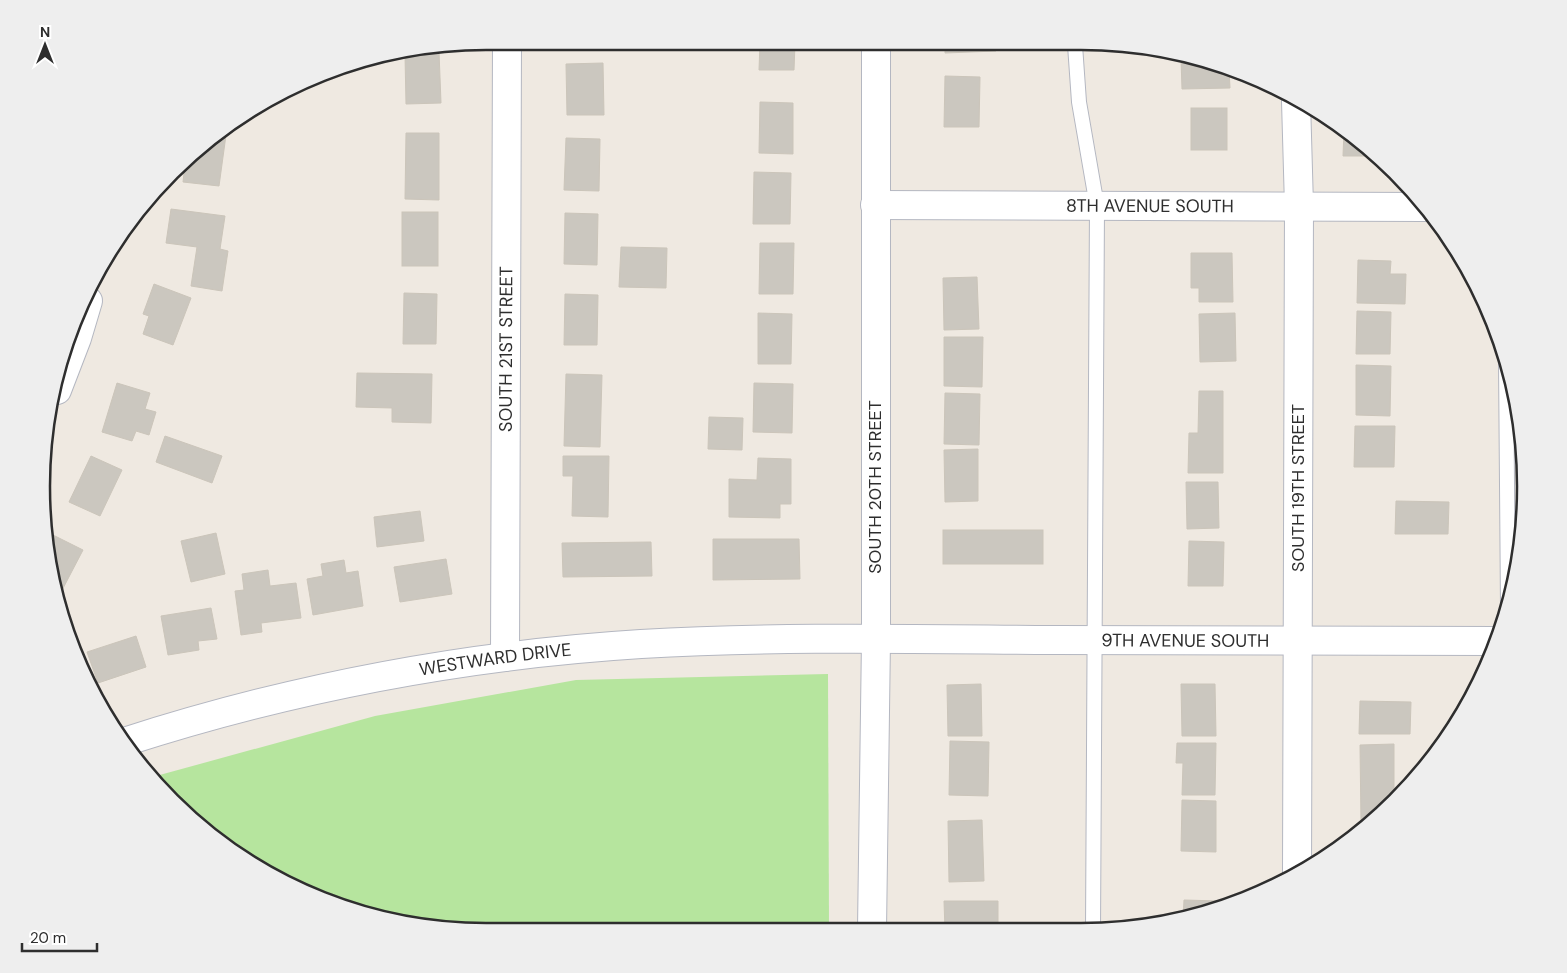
<svg xmlns="http://www.w3.org/2000/svg" width="1567" height="973" font-family="'DM Sans',sans-serif">
<style>
.green{fill:#b6e59e}
.building{fill:#cbc7bf;stroke:#cbc5ba}
.lines{fill:none;stroke-linecap:round;stroke-linejoin:round}
.lane-casing{stroke:#b4b7c1;stroke-width:16}
.street-casing{stroke:#b4b7c1;stroke-width:30}
.secondary-casing{stroke:#b4b7c1;stroke-width:30}
.lane{stroke:#fff;stroke-width:14}
.street{stroke:#fff;stroke-width:28}
.secondary{stroke:#fff;stroke-width:28}
.labels{text-anchor:middle;stroke-width:4.5;stroke-linejoin:round;paint-order:stroke}
.street-label{font-size:18px;fill:#2e2e2e;stroke:#fff}
.rim{fill:none;stroke:#2e2e2e;stroke-width:2.5}
</style>
<rect width="100%" height="100%" fill="#efe9e1"/>
<path class="green" d="M828,674L829,930L429,928L316,898L216,840L156,776L375,716L576,680Z"/>
<g class="building">
<path d="M760,43H795L794,70H759Z"/>
<path d="M945,44H996V51L945,53Z"/>
<path d="M420,52H439L441,103L406,104L405,55Z"/>
<path d="M1181,58L1229,69L1230,88L1182,89Z"/>
<path d="M603,63L604,115H567L566,64Z"/>
<path d="M945,76L980,77L979,127H944Z"/>
<path d="M760,102L793,103V154L759,153Z"/>
<rect x="1191" y="108" width="36" height="42"/>
<path d="M1344,130L1351,133L1376,156H1343Z"/>
<path d="M406,133H439V200L405,199Z"/>
<path d="M215,134L226,135L219,186L183,182L185,164Z"/>
<path d="M566,138L600,139L599,191L564,190Z"/>
<path d="M754,172L791,173L790,224H753Z"/>
<path d="M171,209L225,216L220,249L228,251L222,291L191,286L197,247L166,243Z"/>
<rect x="402" y="212" width="36" height="54"/>
<path d="M565,213L598,214L597,265L564,264Z"/>
<path d="M760,243H794L793,294H759Z"/>
<path d="M621,247L667,248L666,288L619,287Z"/>
<path d="M1191,253H1232L1233,302H1199V288H1191Z"/>
<path d="M1358,260L1391,261L1390,274H1406L1405,304L1357,303Z"/>
<path d="M977,277L979,329L944,330L943,278Z"/>
<path d="M154,284L191,298L173,345L143,334L149,316L143,314Z"/>
<path d="M404,293L437,294L436,344H403Z"/>
<path d="M565,294L598,295L597,345H564Z"/>
<path d="M1357,311L1391,312L1390,354H1356Z"/>
<path d="M758,313L792,314L791,364H758Z"/>
<path d="M1235,313L1236,361L1200,362L1199,314Z"/>
<path d="M944,337H983L982,387L944,386Z"/>
<path d="M1356,365L1391,366L1390,416L1356,415Z"/>
<path d="M357,373L432,374L431,423L392,422V408L356,407Z"/>
<path d="M566,374L602,375L600,447L564,446Z"/>
<path d="M117,383L150,393L145,409L156,412L149,435L136,431L132,441L102,432Z"/>
<path d="M754,383L793,384L792,433L753,432Z"/>
<path d="M1199,391H1223V473H1188L1189,433H1198Z"/>
<path d="M945,393L980,394L979,445L944,444Z"/>
<path d="M709,417L743,418L742,450L708,449Z"/>
<path d="M1355,426H1395L1394,467H1354Z"/>
<path d="M165,436L222,456L212,483L156,462Z"/>
<path d="M978,449V501L945,502L944,450Z"/>
<path d="M91,456L122,470L100,516L69,502Z"/>
<path d="M563,456H609L608,517L572,516L573,476H563Z"/>
<path d="M758,458L791,459V504H780V518L729,517V479L757,480Z"/>
<path d="M1186,482H1218L1219,528L1187,529Z"/>
<path d="M1396,501L1449,502L1448,534H1395Z"/>
<path d="M420,511L424,541L377,547L374,517Z"/>
<rect x="943" y="530" width="100" height="34"/>
<path d="M216,533L225,574L191,582L181,541Z"/>
<path d="M53,535L83,550L59,596L50,540Z"/>
<path d="M713,539H799L800,579L713,580Z"/>
<path d="M1189,541L1224,542L1223,586H1188Z"/>
<path d="M651,542L652,576L563,577L562,543Z"/>
<path d="M446,559L452,594L400,602L394,567Z"/>
<path d="M344,560L346,573L358,571L363,606L313,615L307,579L323,576L321,564Z"/>
<path d="M268,570L270,586L296,583L301,618L261,623L262,632L241,635L235,591L244,590L242,574Z"/>
<path d="M211,608L217,639L198,641L199,650L168,655L161,616Z"/>
<path d="M136,636L146,667L98,683L87,652Z"/>
<path d="M981,684L982,736H948L947,685Z"/>
<path d="M1181,684H1215L1216,736H1182Z"/>
<path d="M1360,701L1411,702L1410,734H1359Z"/>
<path d="M950,741L989,742L988,796L949,795Z"/>
<path d="M1177,743H1216L1215,795H1182L1183,763H1176Z"/>
<path d="M1394,744V800L1372,823H1361L1360,745Z"/>
<path d="M1182,800L1216,801V852L1181,851Z"/>
<path d="M982,820L984,881L949,882L948,821Z"/>
<path d="M1184,900L1219,901V907L1196,916L1183,919Z"/>
<path d="M944,901H998V930H945Z"/>
</g>
<g class="lines">
<g class="lane-casing">
<g id="lane">
<path d="M1075,45L1079,102L1097,206L1093,931"/>
<path d="M1506,360L1508,609"/>
</g>
</g>
<g class="street-casing">
<g id="street">
<path d="M1296,101L1299,206L1297,875"/>
<path id="s1" d="M875,205L1425,207"/>
<path d="M57,390L77,338L88,301"/>
<path id="s2" d="M505,657L507,41"/>
<path id="s3" d="M124,742C291,688 466,655 641,644C778,636 915,639 1051,640C1199,641 1347,641 1496,641"/>
</g>
</g>
<g class="secondary-casing">
<path id="secondary" d="M872,930L876,639V44"/>
</g>
<use href="#lane" class="lane"/>
<use href="#street" class="street"/>
<use href="#secondary" class="secondary"/>
</g>
<g class="labels">
<g class="street-label">
<text dy="6" stroke="none"><textPath href="#s1" startOffset="275">8TH AVENUE SOUTH</textPath></text>
<text dy="6" stroke="none"><textPath href="#s2" startOffset="308">SOUTH 21ST STREET</textPath></text>
<text transform="translate(875 487) rotate(-90)" y="6">SOUTH 20TH STREET</text>
<text transform="translate(1298 488) rotate(-90)" y="6">SOUTH 19TH STREET</text>
<text dy="6" stroke="none"><textPath href="#s3" startOffset="1072">9TH AVENUE SOUTH</textPath></text>
<text dy="6" stroke="none"><textPath href="#s3" startOffset="381">WESTWARD DRIVE</textPath></text>
</g>
</g>
<path d="M0 0H1567V973H0ZM486 50H1081A436 436 0 0 1 1517 486V487A436 436 0 0 1 1081 923H486A436 436 0 0 1 50 487V486A436 436 0 0 1 486 50Z" fill="#eee" fill-rule="evenodd"/>
<path class="rim" d="M486 50H1081A436 436 0 0 1 1517 486V487A436 436 0 0 1 1081 923H486A436 436 0 0 1 50 487V486A436 436 0 0 1 486 50Z"/>
<g transform="translate(45 45)" stroke="#ffffff" stroke-width="4" paint-order="stroke">
<path d="M0-4L9 19L0 12L-9 19Z" fill="#2e2e2e"/>
<text y="-8" font-size="14" font-weight="bold" text-anchor="middle" fill="#2e2e2e">N</text>
</g>
<path d="M22 943v8h75v-8" fill="none" stroke="#2e2e2e" stroke-width="2.5"/>
<text x="30" y="943" font-size="15" fill="#2e2e2e" stroke="#ffffff" stroke-width="4" paint-order="stroke">20 m</text>
</svg>
